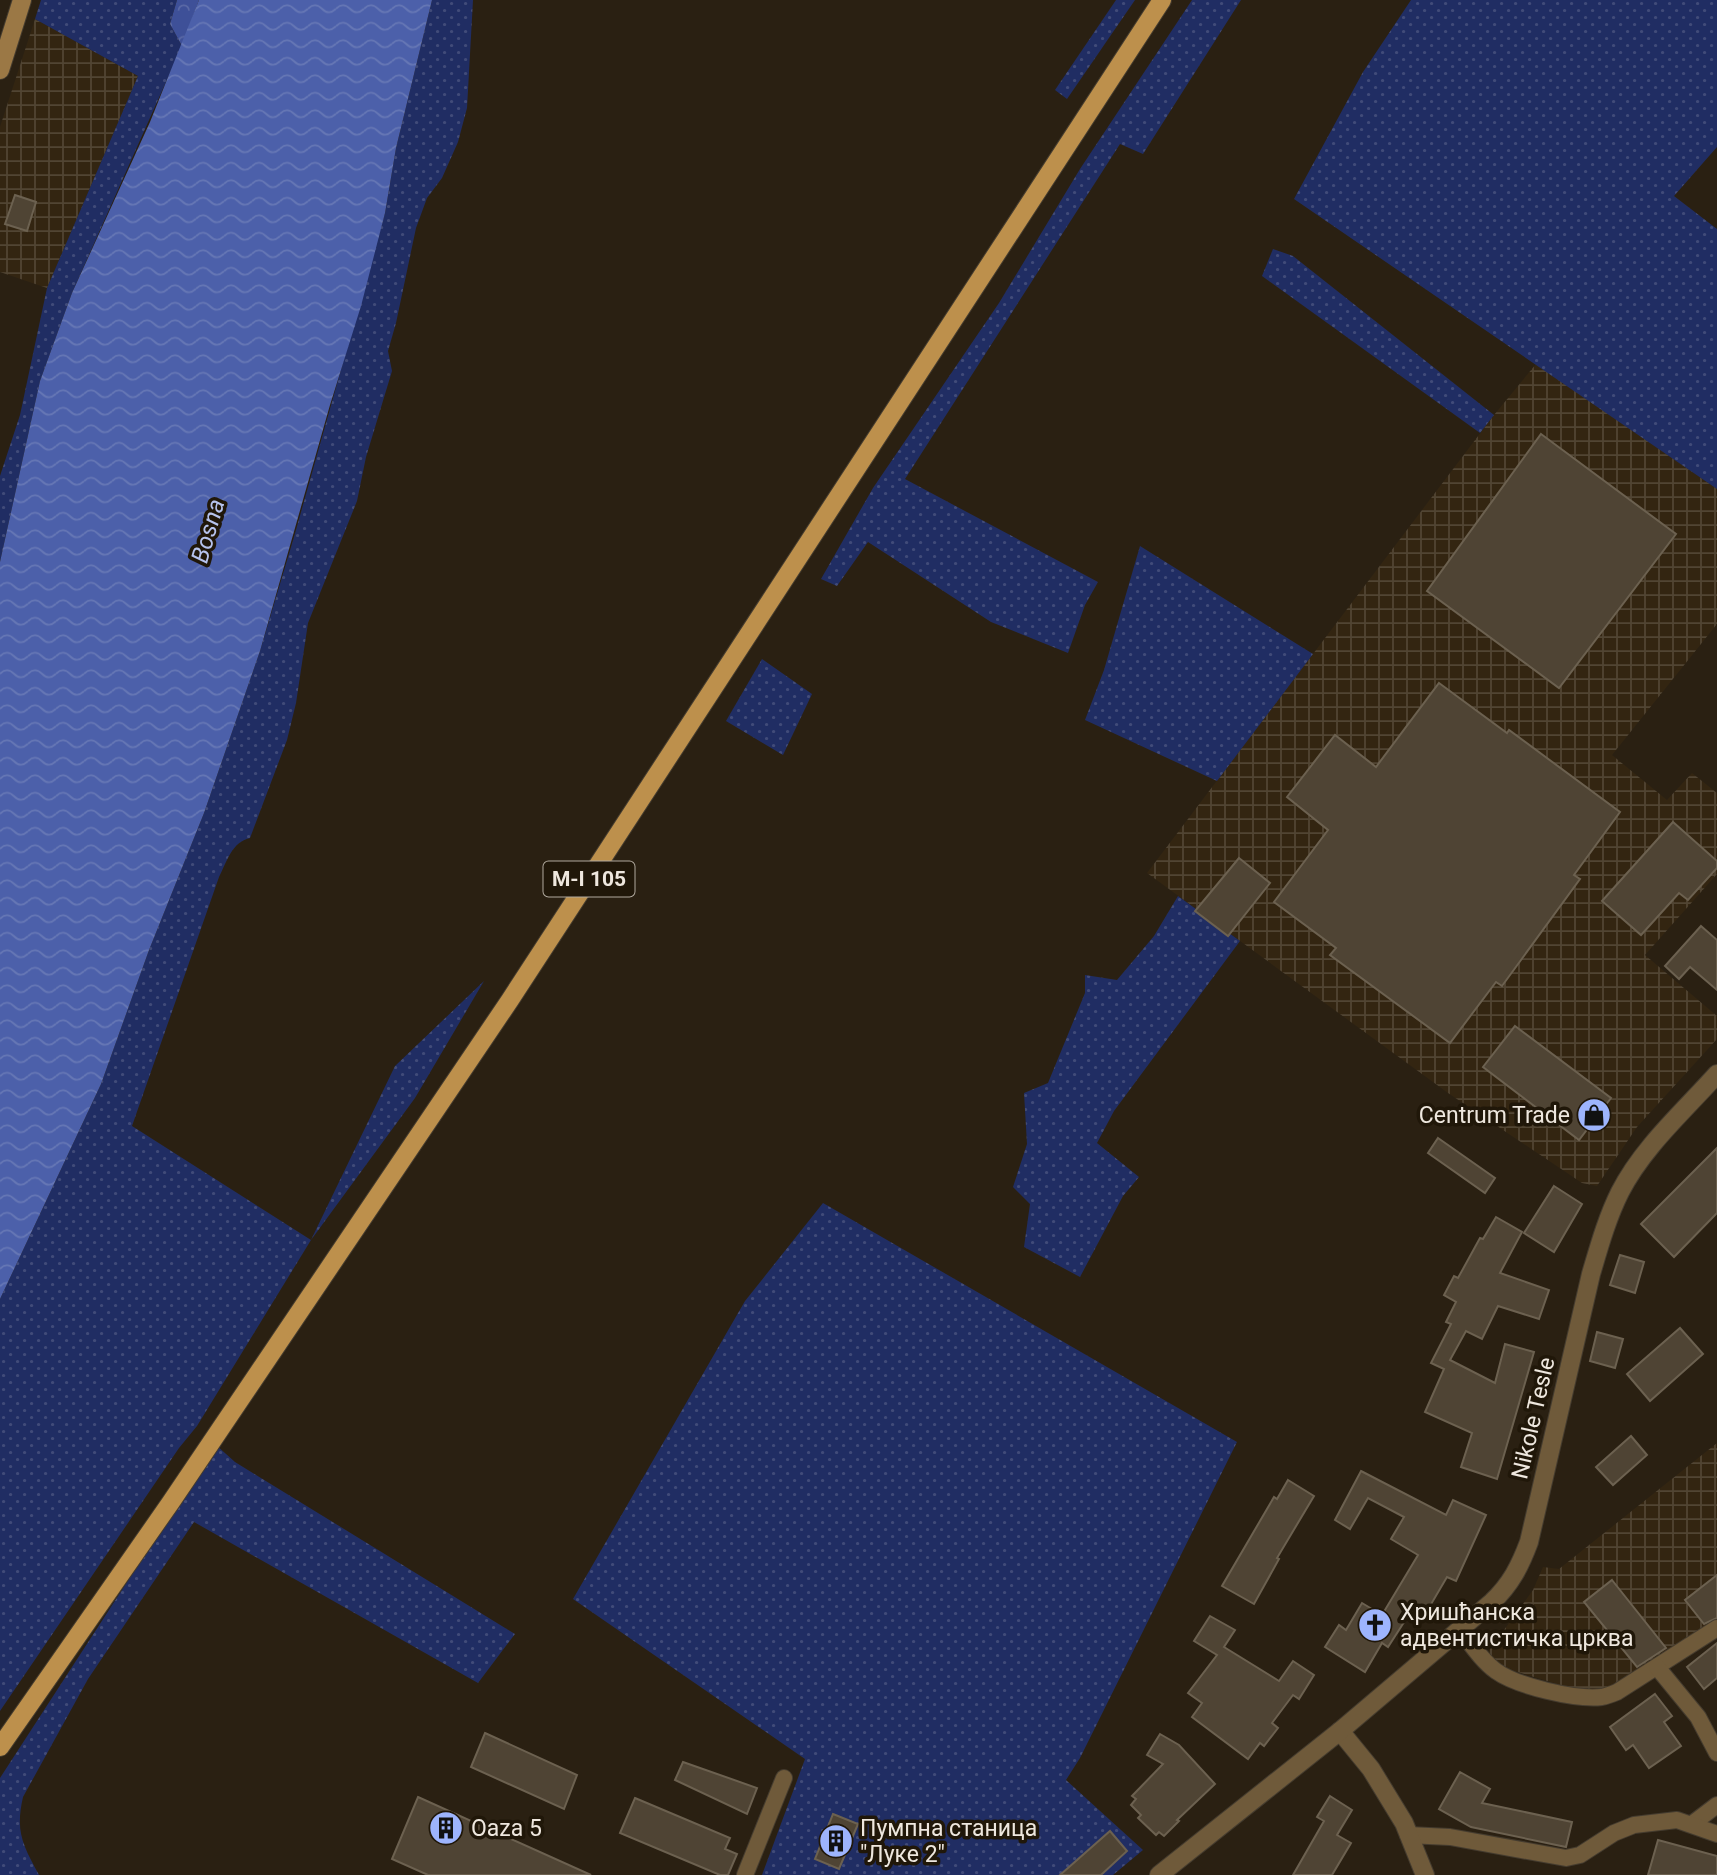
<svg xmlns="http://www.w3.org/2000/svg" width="1717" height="1875" font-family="Roboto,sans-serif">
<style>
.industrial{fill:url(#industrial-grid)}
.grass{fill:url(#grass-dots)}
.forest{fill:url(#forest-crowns)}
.water{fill:url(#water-waves)}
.building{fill:#4f4434;stroke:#6c6150;stroke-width:2}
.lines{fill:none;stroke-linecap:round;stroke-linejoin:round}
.minor-casing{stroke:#453c2f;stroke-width:18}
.tertiary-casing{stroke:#453c2f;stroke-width:20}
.secondary-casing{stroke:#453c2f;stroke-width:20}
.primary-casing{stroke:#453c2f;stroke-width:20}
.minor{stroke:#6f5a3a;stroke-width:16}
.tertiary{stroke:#6f5a3a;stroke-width:18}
.secondary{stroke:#9b7845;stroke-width:18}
.primary{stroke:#bd904c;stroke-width:18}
.labels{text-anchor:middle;stroke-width:7;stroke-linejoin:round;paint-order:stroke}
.shield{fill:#201709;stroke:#b0a99e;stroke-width:2}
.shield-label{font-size:21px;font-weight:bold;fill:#eee7de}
.poi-label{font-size:23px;fill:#eee7de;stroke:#201709;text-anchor:start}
.street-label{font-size:23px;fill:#eee7de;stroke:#201709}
.water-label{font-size:24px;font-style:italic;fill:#b6c3ed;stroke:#201709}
</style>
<defs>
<pattern id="industrial-grid" width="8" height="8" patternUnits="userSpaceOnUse" patternTransform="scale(1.75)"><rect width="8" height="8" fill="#332511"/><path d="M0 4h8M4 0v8" fill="none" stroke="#514533"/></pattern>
<pattern id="grass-dots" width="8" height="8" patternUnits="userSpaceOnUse" patternTransform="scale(1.75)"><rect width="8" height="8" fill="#202d63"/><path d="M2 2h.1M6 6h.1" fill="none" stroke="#414b79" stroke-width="1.8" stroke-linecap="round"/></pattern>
<pattern id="forest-crowns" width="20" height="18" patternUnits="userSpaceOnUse" patternTransform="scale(1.75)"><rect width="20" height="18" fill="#3e5098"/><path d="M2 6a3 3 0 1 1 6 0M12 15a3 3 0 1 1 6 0" fill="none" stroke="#5a69a6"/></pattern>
<pattern id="water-waves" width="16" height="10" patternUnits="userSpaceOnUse" patternTransform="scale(1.75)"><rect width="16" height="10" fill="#4c60aa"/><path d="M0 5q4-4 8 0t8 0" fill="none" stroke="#6677b5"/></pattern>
</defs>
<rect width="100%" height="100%" fill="#2a2012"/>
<g class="industrial">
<path d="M35,19L138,76L47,288L0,272V127Z"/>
<path d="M1536,364L1717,489V624L1612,755L1667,800L1692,773L1717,793V874L1645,955L1717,1016V1039L1637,1127L1597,1186L1582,1183L1448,1093L1147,873L1494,415Z"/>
<path d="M1717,1443V1619L1614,1685L1596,1690L1574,1689L1511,1670L1499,1663L1488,1652L1533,1590L1543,1567L1559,1569Z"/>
</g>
<g class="grass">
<path d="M41,0H177L170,24L182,46L72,293L40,381L0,562V476L20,415L47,288L138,76L35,19Z"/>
<path d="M432,0H473L467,108L458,142L442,178L427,198L416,228L396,323L388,351L392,371L366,457L357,501L308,623L296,703L287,740L250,838C232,842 227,861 219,877L132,1126L311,1240L395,1066L484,981L415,1098L311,1240L197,1426L179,1448L0,1711V1299L101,1084L149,950L204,813L260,651L294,537L385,213L396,148Z"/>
<path d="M1116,0H1135L1067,99L1055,90Z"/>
<path d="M1192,0H1241L1143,154L1120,144L905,479L1098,582L1085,605L1068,653L991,622L868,542L837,586L821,579L873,488L999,303L1080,169Z"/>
<path d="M1411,0H1717V147L1674,196L1717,229V489L1294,199L1363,72Z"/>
<path d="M1273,249L1293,256L1494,415L1480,433L1262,276Z"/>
<path d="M1140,546L1313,654L1217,781L1085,720L1104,670Z"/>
<path d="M762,659L812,694L783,755L726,721Z"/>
<path d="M1178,896L1240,941L1114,1111L1097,1143L1139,1177L1123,1196L1080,1277L1024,1247L1030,1204L1013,1187L1027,1144L1024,1093L1048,1083L1085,993V975L1117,980L1154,936Z"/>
<path d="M823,1203L1237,1442L1080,1758L1066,1780L1143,1850L1113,1875H762L805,1759L573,1599L745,1301Z"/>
<path d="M216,1445L235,1462L515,1634L478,1683L194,1522L88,1679L23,1797C15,1832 23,1845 39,1875H0V1778Z"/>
</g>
<path class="forest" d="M177,0H199L182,46L170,24Z"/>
<path class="water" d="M199,0H432L396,148L385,213L361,306L330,405L260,651L204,813L149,950L101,1084L0,1299V562L40,381L72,293L150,122Z"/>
<g class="building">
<path d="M15,195L36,202L27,231L5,224Z"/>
<path d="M1541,434L1676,534L1559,688L1427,591Z"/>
<path d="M1439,683L1507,733L1509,730L1620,812L1574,875L1580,879L1502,986L1496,982L1450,1043L1330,955L1336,948L1274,902L1328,830L1287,797L1335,735L1376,767Z"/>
<path d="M1673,822L1717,861V868L1688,900L1679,893L1641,935L1602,901Z"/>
<path d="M1239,858L1270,883L1228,936L1195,911Z"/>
<path d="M1701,926L1717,940V990L1690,967L1679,979L1665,966Z"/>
<path d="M1515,1026L1611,1098L1579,1140L1483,1067Z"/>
<path d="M1438,1138L1495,1178L1485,1193L1428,1153Z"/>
<path d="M1717,1148V1213L1674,1257L1641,1224Z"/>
<path d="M1554,1186L1582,1204L1554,1252L1524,1233Z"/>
<path d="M1496,1217L1522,1232L1500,1273L1549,1290L1539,1319L1498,1306L1482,1339L1466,1331L1450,1360L1495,1383L1505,1344L1534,1352L1497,1479L1461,1467L1472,1433L1425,1412L1444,1369L1431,1363L1451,1324L1446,1322L1456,1302L1444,1295L1454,1276L1458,1278L1480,1238L1483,1239Z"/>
<path d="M1620,1255L1644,1262L1635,1293L1610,1285Z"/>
<path d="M1680,1328L1703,1354L1650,1401L1627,1374Z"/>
<path d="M1597,1332L1623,1339L1615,1368L1590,1361Z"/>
<path d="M1631,1436L1647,1455L1613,1485L1596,1467Z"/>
<path d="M1361,1471L1446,1515L1453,1500L1486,1515L1456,1581L1447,1577L1420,1623L1408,1616L1388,1647L1382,1643L1365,1672L1325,1647L1339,1625L1346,1630L1362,1603L1382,1615L1418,1555L1391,1539L1404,1517L1368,1498L1350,1529L1335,1520Z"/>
<path d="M1288,1480L1314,1496L1277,1558L1279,1559L1254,1604L1222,1586L1274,1497L1277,1499Z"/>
<path d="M1717,1575V1618L1704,1624L1685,1600Z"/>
<path d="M1612,1580L1666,1648L1637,1667L1584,1602Z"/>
<path d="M1210,1616L1235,1630L1224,1647L1279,1681L1293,1661L1314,1675L1299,1699L1293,1695L1272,1723L1278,1728L1264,1746L1260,1743L1248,1759L1192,1717L1202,1703L1188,1693L1217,1655L1194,1641Z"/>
<path d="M1717,1643V1678L1704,1689L1687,1667Z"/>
<path d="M1655,1694L1672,1716L1664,1722L1681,1746L1649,1768L1633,1745L1626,1750L1610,1727Z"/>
<path d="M485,1733L577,1775L564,1809L471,1767Z"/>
<path d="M1160,1734L1179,1745L1215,1784L1177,1820L1179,1821L1164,1836L1159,1832L1156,1835L1138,1818L1141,1815L1131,1805L1136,1799L1132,1796L1163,1764L1147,1755Z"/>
<path d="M683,1762L757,1788L747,1814L675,1780Z"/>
<path d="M1460,1772L1490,1789L1482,1803L1572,1822L1566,1847L1471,1827L1439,1809Z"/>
<path d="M1330,1796L1352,1810L1337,1835L1351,1843L1332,1875H1293L1324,1821L1317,1817Z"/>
<path d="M418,1797L591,1875H428L392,1859Z"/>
<path d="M635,1798L730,1838L725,1849L737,1854L728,1875H720L620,1833Z"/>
<path d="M833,1814L858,1824L839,1869L815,1859Z"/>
<path d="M1110,1831L1127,1851L1101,1875H1060Z"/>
<path d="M1658,1840L1717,1856V1875H1648Z"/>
</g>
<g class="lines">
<g class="minor-casing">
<g id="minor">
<path d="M1460,1630C1471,1644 1482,1661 1496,1671C1517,1686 1575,1700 1602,1697C1607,1696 1612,1694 1617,1692L1717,1628"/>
<path d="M1657,1667L1698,1717L1717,1753"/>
<path d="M1692,1824L1717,1805"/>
<path d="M1408,1835L1450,1837L1566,1858L1580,1855L1614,1833L1634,1825L1677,1820L1717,1834"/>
<path d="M745,1875L784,1778"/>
</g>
</g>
<g class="tertiary-casing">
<g id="tertiary">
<path d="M1340,1731L1371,1769L1404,1823L1425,1875"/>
<path d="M1159,1875L1340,1731L1492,1602C1511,1584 1520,1566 1529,1542L1591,1274C1599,1247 1607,1218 1620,1192C1643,1147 1684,1111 1717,1074"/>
</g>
</g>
<g class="secondary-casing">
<path id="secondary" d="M0,70L22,0"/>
</g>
<g class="primary-casing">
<path id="primary" d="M0,1747L171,1502L510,1000L1162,0"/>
</g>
<use href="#minor" class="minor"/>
<use href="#tertiary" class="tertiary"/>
<use href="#secondary" class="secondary"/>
<use href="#primary" class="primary"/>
</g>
<defs>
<g id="shop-disc" transform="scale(1.75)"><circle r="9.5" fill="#9db4fd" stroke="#201709"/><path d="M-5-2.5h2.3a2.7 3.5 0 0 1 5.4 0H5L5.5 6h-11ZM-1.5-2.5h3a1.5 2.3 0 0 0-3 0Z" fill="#111"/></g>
<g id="church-disc" transform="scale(1.75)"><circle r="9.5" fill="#9db4fd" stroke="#201709"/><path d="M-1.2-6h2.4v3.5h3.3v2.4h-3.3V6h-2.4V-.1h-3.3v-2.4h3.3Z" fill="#111"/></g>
<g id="building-disc" transform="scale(1.75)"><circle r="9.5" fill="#9db4fd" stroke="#201709"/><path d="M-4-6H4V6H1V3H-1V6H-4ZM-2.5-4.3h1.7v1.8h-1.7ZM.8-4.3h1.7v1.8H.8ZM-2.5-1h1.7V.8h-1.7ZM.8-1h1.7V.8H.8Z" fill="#111"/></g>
</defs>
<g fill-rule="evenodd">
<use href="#shop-disc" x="1594" y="1115"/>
<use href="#church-disc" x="1375" y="1625"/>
<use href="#building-disc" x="446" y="1828"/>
<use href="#building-disc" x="836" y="1841"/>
</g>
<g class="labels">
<rect class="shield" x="543.5" y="861.5" width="91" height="35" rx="5"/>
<g class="shield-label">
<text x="589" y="886">M-I 105</text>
</g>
<g class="poi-label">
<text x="1570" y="1123" text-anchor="end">Centrum Trade</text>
<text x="1400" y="1620">Хришћанска<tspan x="1400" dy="26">адвентистичка црква</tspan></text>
<text x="471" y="1836">Oaza 5</text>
<text x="860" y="1836">Пумпна станица<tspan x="860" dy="26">"Луке 2"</tspan></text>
</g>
<g class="street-label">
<text transform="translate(1533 1418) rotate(-77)" y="8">Nikole Tesle</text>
</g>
<g class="water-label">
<text transform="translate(208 531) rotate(-74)" y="8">Bosna</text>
</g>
</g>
</svg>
